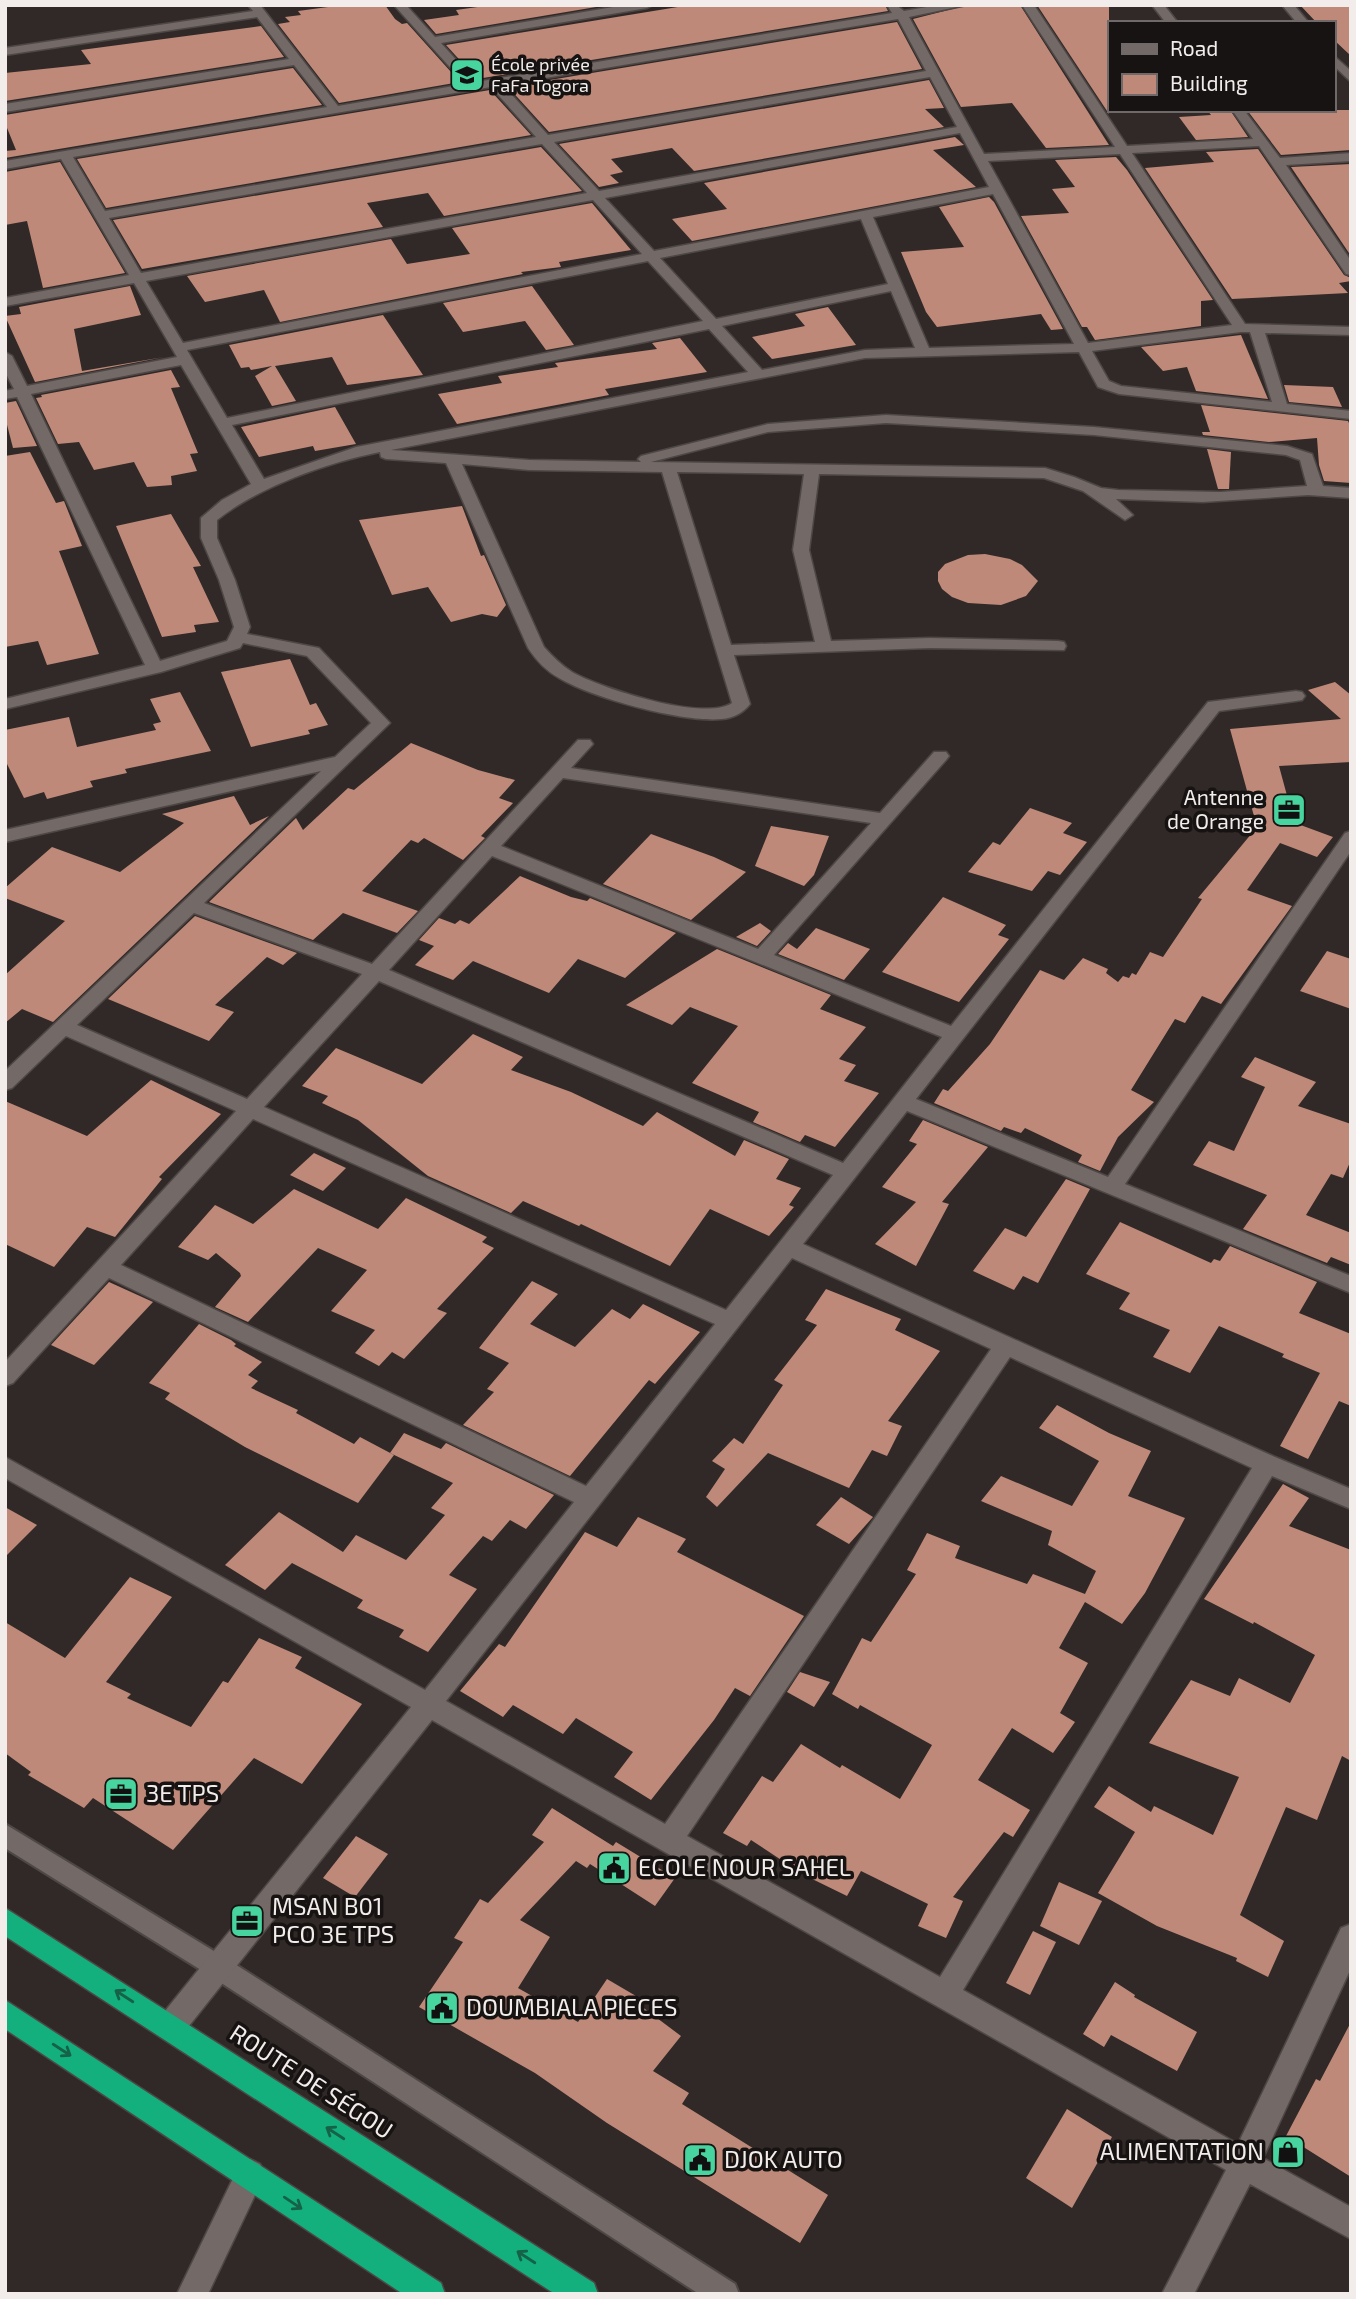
<svg xmlns="http://www.w3.org/2000/svg" width="1356" height="2299" font-family="'Exo 2',sans-serif">
<style>
.building{fill:#be8979}
.lines{fill:none;stroke-linecap:round;stroke-linejoin:round}
.lane-casing{stroke:#4d4745;stroke-width:4}
.street-casing{stroke:#4d4745;stroke-width:3}
.highway-casing{stroke:#4d4745;stroke-width:3}
.lane{fill:#736966;fill-rule:evenodd}
.street{fill:#736966;fill-rule:evenodd}
.highway{fill:#13b07d;fill-rule:evenodd}
.oneway{stroke:#156248}
.labels{text-anchor:middle;stroke-width:7;stroke-linejoin:round;paint-order:stroke}
.far-poi-label{font-size:18px;fill:#f2edeb;stroke:#171312;text-anchor:start}
.poi-label{font-size:21px;fill:#f2edeb;stroke:#171312;text-anchor:end}
.near-poi-label{font-size:24px;fill:#f2edeb;stroke:#171312;text-anchor:start}
.near-street-label{font-size:24px;fill:#f2edeb;stroke:#171312}
</style>
<rect width="100%" height="100%" fill="#312927"/>
<g class="building">
<path d="M343,5H385L395,19L402,24L407,23L460,82L339,103L278,24L290,22L285,17L301,15L298,11Z"/>
<path d="M492,5H608L436,34L424,20L459,15L456,10Z"/>
<path d="M690,5H885L888,11L477,79L446,45Z"/>
<path d="M968,5H1020L1109,145L1046,148L1012,103L961,107L913,19Z"/>
<path d="M1037,5H1109V114Z"/>
<path d="M1300,5H1351V56L1333,39V23H1317Z"/>
<path d="M897,22L922,69L549,132L508,87Z"/>
<path d="M261,26L284,57L5,101V73L91,64L81,50Z"/>
<path d="M293,68L322,105L5,158V151L16,150L5,123V115Z"/>
<path d="M929,80L944,108L925,109L944,127L694,171L672,148L611,159L623,172L610,175L619,183L599,187L559,144Z"/>
<path d="M490,90L531,135L106,208L77,159Z"/>
<path d="M1207,110H1230L1248,137L1196,140L1179,117L1211,115Z"/>
<path d="M1247,110H1351V150L1281,155Z"/>
<path d="M955,137L964,145L933,150L976,187L692,241L672,219L727,209L704,183Z"/>
<path d="M541,147L582,191L444,216L428,193L367,203L383,227L142,269L113,220Z"/>
<path d="M1258,149L1344,275L1351,278V281L1339,283L1348,293L1232,299L1145,168L1214,162L1206,152Z"/>
<path d="M1116,157L1127,170L1213,300L1201,301V326L1095,340L1087,327H1082L1021,216L1069,213L1052,189L1075,187L1055,160Z"/>
<path d="M60,162L125,273L43,288L27,221L5,225V172Z"/>
<path d="M1351,164V256L1291,167Z"/>
<path d="M989,197L994,202L1063,329L1051,330L1041,314L937,327L926,312L901,252L964,247L939,207Z"/>
<path d="M592,203L631,250L559,262L561,267L521,272L523,274L280,322L264,290L205,302L187,276L391,239L407,264L470,254L452,228Z"/>
<path d="M130,286L141,315L74,329L82,371L164,357L35,382L5,316L21,314L19,307Z"/>
<path d="M532,286L574,345L546,350L525,321L463,332L443,303Z"/>
<path d="M828,307L856,345L772,359L752,337L805,326L795,314Z"/>
<path d="M383,315L423,375L347,385L332,357L275,366L296,401L272,406L255,376L272,366L251,370L249,367L241,368L229,345Z"/>
<path d="M1241,335L1268,399L1196,391L1187,367L1163,371L1141,347Z"/>
<path d="M680,338L707,372L605,389L609,395L457,424L438,394L502,383L498,376L558,367L555,363L657,349L652,343Z"/>
<path d="M171,370L180,387L171,388L198,453L190,454L197,471L171,476L172,485L147,487L134,462L94,470L79,442L58,444L36,398L42,397L41,395Z"/>
<path d="M1284,385L1333,387L1342,407L1289,402Z"/>
<path d="M16,401L37,446L13,448L5,417V403Z"/>
<path d="M1201,405L1348,421L1351,427V483L1324,481L1319,465L1317,438L1269,442L1203,435L1202,432H1210Z"/>
<path d="M335,407L356,444L315,451L313,446L259,457L241,427Z"/>
<path d="M1207,449L1231,452L1229,489H1218Z"/>
<path d="M30,452L56,503L64,501L82,546L59,551L99,654L47,665L38,641L5,647V456Z"/>
<path d="M462,506L481,556L484,555L506,605L497,617L482,614L451,622L428,587L392,595L359,520Z"/>
<path d="M171,514L201,566L193,567L219,622L194,625L196,632L162,637L116,526Z"/>
<path d="M985,554L1010,559L1022,565L1038,581L1026,596L1001,605L968,603L952,597L942,589L938,581V572L945,564L968,555Z"/>
<path d="M290,659L310,705L316,703L328,725L308,730L310,734L251,747L221,672Z"/>
<path d="M1335,682L1351,695V762L1279,766L1292,814L1287,820L1333,837L1317,857L1280,843L1247,890L1292,906L1221,1004L1202,996L1185,1023L1175,1019L1131,1090L1154,1102L1118,1137L1100,1171L1078,1162L1082,1155L1025,1128L1021,1133L1004,1127L1001,1131L934,1103L943,1089L948,1091L990,1044L1040,970L1064,980L1083,958L1108,969L1106,973L1118,982L1123,976L1129,978L1132,973L1136,975L1150,952L1163,957L1202,899L1198,898L1257,827L1230,729L1341,719L1308,690Z"/>
<path d="M180,692L211,751L125,769L127,773L90,781L93,787L47,799L44,792L24,798L5,760V730L69,717L77,747L156,730L153,724L161,722L150,699Z"/>
<path d="M411,743L478,770L515,780L499,798L513,803L481,836L485,838L463,860L424,838L418,843L411,840L362,891L418,911L397,933L343,913L313,940L209,902L296,818L303,830L348,788L354,790Z"/>
<path d="M234,796L250,825L269,816L53,1022L22,1009L5,1023V975L65,921L5,898V888L52,847L120,872L184,823L162,814Z"/>
<path d="M1030,808L1072,823L1063,833L1087,842L1060,875L1048,871L1032,891L968,872L993,842L1000,845Z"/>
<path d="M771,826L829,836L814,875L804,886L755,866Z"/>
<path d="M651,834L714,857L746,872L691,920L603,884Z"/>
<path d="M520,876L571,897L587,901L590,898L676,933L625,978L578,959L549,993L473,961L453,980L415,965L434,946L419,940L439,918L455,924L460,920L469,924Z"/>
<path d="M943,897L1006,925L998,935L1009,939L959,1002L882,972Z"/>
<path d="M195,916L297,953L283,965L267,957L215,1005L234,1012L209,1041L108,999Z"/>
<path d="M760,923L771,931L757,946L736,937Z"/>
<path d="M816,928L870,949L844,980L778,954L788,943L797,949Z"/>
<path d="M717,949L831,995L820,1009L866,1027L839,1059L856,1065L844,1081L879,1093L835,1147L805,1135L800,1142L753,1122L759,1112L692,1083L738,1026L690,1007L672,1025L626,1005Z"/>
<path d="M1327,951L1351,959V1009L1300,991Z"/>
<path d="M473,1034L523,1057L511,1070L571,1092L643,1126L657,1112L735,1156L744,1140L789,1159L776,1179L801,1188L789,1205L794,1207L769,1236L710,1209L670,1266L581,1224L579,1226L523,1201L511,1213L428,1176L358,1120L322,1103L328,1096L302,1086L336,1048L422,1084Z"/>
<path d="M1255,1057L1316,1082L1298,1106L1351,1124V1160L1343,1178L1331,1174L1306,1215L1351,1233V1265L1331,1257L1327,1263L1243,1229L1267,1195L1193,1165L1209,1141L1234,1151L1265,1087L1241,1077Z"/>
<path d="M151,1080L221,1114L159,1177L162,1179L115,1237L87,1227L54,1267L5,1244V1101L87,1136Z"/>
<path d="M923,1120L988,1147L942,1202L949,1204L916,1266L875,1244L916,1202L882,1187L917,1144L909,1141Z"/>
<path d="M314,1153L346,1168L323,1191L290,1175Z"/>
<path d="M1066,1179L1090,1189L1038,1283L1023,1276L1014,1290L973,1271L1005,1228L1026,1237Z"/>
<path d="M294,1189L378,1229L406,1198L487,1237L482,1242L494,1248L437,1309L447,1313L404,1359L392,1352L379,1366L355,1353L375,1330L331,1311L367,1270L318,1248L248,1322L215,1307L241,1276L240,1273L216,1253L208,1260L178,1247L215,1205L253,1224Z"/>
<path d="M1120,1222L1211,1263L1214,1259L1220,1261L1230,1246L1317,1282L1299,1313L1351,1334V1406L1339,1401L1308,1459L1280,1446L1320,1373L1282,1357L1284,1354L1219,1326L1190,1373L1153,1357L1170,1330L1119,1309L1130,1293L1086,1274Z"/>
<path d="M532,1281L558,1294L530,1324L575,1347L612,1309L630,1319L643,1304L700,1332L655,1384L649,1380L570,1476L463,1425L494,1392L487,1389L509,1363L479,1348Z"/>
<path d="M109,1282L153,1302L94,1365L51,1345Z"/>
<path d="M826,1289L901,1319L895,1330L940,1351L888,1421L902,1426L887,1456L872,1450L849,1488L768,1453L717,1507L706,1497L725,1469L712,1461L734,1438L743,1444L783,1385L774,1380L817,1325L805,1320Z"/>
<path d="M199,1324L231,1340L236,1344L234,1346L262,1362L248,1375L258,1381L251,1388L298,1410L296,1413L354,1444L360,1437L394,1455L358,1503L245,1447L165,1399L170,1393L149,1383Z"/>
<path d="M1057,1405L1109,1433L1151,1451L1128,1496L1185,1518L1145,1593L1122,1624L1085,1602L1059,1648L1088,1663L1060,1713L1075,1722L1053,1753L1012,1728L978,1780L1030,1810L1013,1837L1004,1832L953,1897L963,1901L946,1938L918,1926L928,1904L861,1871L847,1896L804,1875L751,1840L747,1846L723,1833L762,1776L773,1782L801,1744L840,1768L842,1765L900,1799L932,1745L860,1705L858,1709L832,1694L862,1638L871,1642L916,1574L907,1570L927,1533L960,1546L955,1558L1027,1584L1033,1574L1085,1594L1096,1571L1048,1545L1052,1531L981,1501L1001,1476L1072,1506L1099,1461L1039,1428Z"/>
<path d="M404,1433L441,1449L446,1443L554,1495L526,1529L510,1520L492,1541L483,1536L449,1575L477,1589L428,1652L399,1637L404,1630L357,1608L363,1600L292,1563L265,1590L225,1565L279,1512L343,1552L356,1535L406,1560L445,1515L431,1508L453,1483L390,1453Z"/>
<path d="M1283,1484L1309,1498L1289,1526L1351,1550V1761L1342,1756L1317,1820L1286,1807L1240,1915L1284,1941L1268,1977L1236,1961L1237,1958L1157,1926L1098,1893L1135,1832L1094,1807L1109,1786L1151,1812L1154,1806L1213,1835L1239,1777L1149,1743L1191,1680L1230,1696L1239,1678L1290,1703L1315,1655L1254,1622L1253,1624L1204,1599Z"/>
<path d="M841,1497L873,1517L849,1544L816,1525Z"/>
<path d="M5,1507L37,1525L5,1557Z"/>
<path d="M638,1517L686,1539L677,1552L804,1616L750,1696L735,1688L714,1720L651,1800L614,1777L633,1752L576,1718L563,1734L513,1705L503,1717L460,1691L499,1644L505,1647L585,1532L617,1547Z"/>
<path d="M130,1577L172,1597L106,1682L131,1694L127,1698L191,1727L223,1681L228,1683L259,1638L302,1657L295,1668L362,1704L302,1784L254,1758L173,1850L93,1798L84,1808L28,1775L31,1772L5,1753V1622L65,1658Z"/>
<path d="M800,1672L830,1682L814,1707L787,1692Z"/>
<path d="M552,1808L613,1846L616,1842L675,1878L655,1906L590,1864L587,1868L576,1861L520,1920L550,1937L518,1988L578,2022L607,1979L636,1996L633,2000L681,2036L653,2071L689,2093L682,2104L828,2195L800,2243L607,2123L535,2073L419,2007L463,1942L454,1938L480,1899L488,1903L544,1842L532,1835Z"/>
<path d="M356,1836L388,1854L355,1897L323,1878Z"/>
<path d="M1059,1882L1102,1901L1079,1945L1040,1926Z"/>
<path d="M1033,1931L1056,1942L1030,1995L1006,1983Z"/>
<path d="M1115,1982L1135,1995L1134,1997L1197,2032L1177,2071L1111,2035L1104,2047L1083,2034Z"/>
<path d="M1351,2022V2177L1286,2136L1316,2079L1320,2081Z"/>
<path d="M1067,2109L1112,2137L1072,2208L1026,2178Z"/>
</g>
<g class="lines">
<g class="lane-casing">
<path id="lane" d="M5,1824L227,1959L735,2284L739,2294H699L209,1975L5,1848Z"/>
</g>
<g class="street-casing">
<g id="street">
<path d="M248,5H260L338,106L465,84L394,5H406L435,37L625,5H653L647,8L441,43L476,82L892,13L887,5H896L904,11L938,5H966L909,17L984,154L1115,147L1022,5H1034L1127,146L1253,139L1232,110H1244L1280,158L1351,153V161L1286,165L1351,261V275L1346,274L1259,146L1132,153L1245,324L1351,327V335L1265,333L1287,404L1351,411V419L1119,394L1098,387L1079,352L865,358L391,450L529,460L641,462L638,459L641,456L768,424L886,415L1094,427L1287,446L1312,454L1323,486L1351,488V498L1308,495L1203,502L1116,499L1133,515L1125,520L1083,491L1044,478L819,474L809,550L831,641L930,638L1058,641L1064,642L1066,646L1064,650L930,648L734,655L750,704C743,713 733,718 722,719C684,723 592,698 559,678C546,671 536,660 528,648L446,463L386,459L381,457L380,452C329,462 258,487 217,520V538L235,580L250,627L247,634L319,648L390,723L204,903L372,964L578,740H590L593,744L571,768L880,813L934,752H946L949,756L946,760L774,955L951,1026L1208,702L1296,691L1302,692L1305,696L1302,700L1296,701L1219,711L916,1099L1108,1177L1345,833L1351,831V851L1125,1184L1351,1276V1293L907,1111L803,1244L1275,1457L1351,1489V1509L1272,1476L963,1990L1238,2144L1341,1928L1351,1924V1968L1263,2158L1351,2207V2239L1250,2184L1194,2294H1162L1226,2170L432,1720L181,2036L171,2040L161,2036L157,2026L161,2016L411,1707L5,1478V1457L425,1690L574,1502L109,1278L13,1383L5,1386V1362L236,1111L66,1036L12,1088L5,1090V1071L321,771L5,842V830L335,757L371,723L307,656L243,643L240,648L161,672L5,709V699L145,665L17,397L5,399V391L14,389L5,372V352L12,356L27,386L177,357L134,283L5,306V298L129,275L61,159L5,169V161L327,107L294,65L5,112V104L289,59L257,17L5,55V48L253,11ZM898,19L926,71L548,135L503,85ZM930,77L957,127L599,191L554,142ZM491,87L536,137L105,211L73,157ZM960,133L989,187L654,251L605,198ZM542,144L587,193L141,273L109,218ZM1120,154L1232,325L1088,343L988,161ZM993,194L1074,344L929,348L873,217ZM593,200L642,254L183,343L146,281ZM861,219L888,284L716,319L660,258ZM648,261L703,321L227,418L187,350ZM891,291L915,348L865,350L762,370L722,326ZM709,329L748,372L356,447L264,479L232,425ZM1241,332H1250L1272,402L1121,386L1109,381L1092,351ZM181,365L251,484L222,500L201,518V538L219,580L234,627L227,641L160,661L31,394ZM886,423L1094,435L1286,455L1300,460L1307,486L1220,492L1118,490L1101,488L1074,477L1045,468L651,462L768,432ZM462,464L529,470L662,472L732,703C704,722 600,688 572,672C561,665 552,656 544,647ZM677,472L804,474L793,550L815,642L731,645ZM563,778L871,823L758,949L501,846ZM492,856L942,1037L843,1163L389,970ZM194,913L362,974L247,1099L77,1025ZM379,981L833,1175L726,1310L264,1107ZM253,1119L715,1324L586,1486L121,1265ZM792,1258L991,1349L665,1824L446,1701ZM1010,1357L1252,1468L940,1977L687,1836Z"/>
<path d="M1152,5H1164L1178,23H1166Z"/>
<path d="M1282,5H1294L1309,23H1297Z"/>
<path d="M1333,55L1351,71V82L1333,65Z"/>
<path d="M250,2159L260,2164L265,2174L208,2294H177L240,2164Z"/>
</g>
</g>
<g class="highway-casing">
<g id="highway">
<path d="M5,1908L594,2283L598,2294H555L5,1936Z"/>
<path d="M5,2000L441,2283L445,2294H403L5,2029Z"/>
</g>
</g>
<use href="#lane" class="lane"/>
<use href="#street" class="street"/>
<use href="#highway" class="highway"/>
</g>
<defs><path id="oneway-shaft" d="M-6 0H5M1.5-3L5.5 0L1.5 3" fill="none" stroke-width="1.6" stroke-linecap="round" stroke-linejoin="round" transform="scale(1.75)"/></defs>
<g class="oneway">
<use href="#oneway-shaft" transform="translate(124 1996) rotate(-147)"/>
<use href="#oneway-shaft" transform="translate(62 2050) rotate(33)"/>
<use href="#oneway-shaft" transform="translate(335 2133) rotate(-147)"/>
<use href="#oneway-shaft" transform="translate(293 2203) rotate(34)"/>
<use href="#oneway-shaft" transform="translate(526 2257) rotate(-147)"/>
</g>
<defs>
<g id="school-square" transform="scale(1.75)"><rect x="-9" y="-9" width="18" height="18" rx="4" fill="#47d49e" stroke="#171312"/><path d="M0-5L7-2L0 1L-7-2ZM-4 1L0 2.5L4 1V4Q0 6-4 4Z" fill="#111"/></g>
<g id="office-square" transform="scale(1.75)"><rect x="-9" y="-9" width="18" height="18" rx="4" fill="#47d49e" stroke="#171312"/><path d="M-6-3h4V-5.5h4V-3h4V5H-6ZM-1-4.5V-3h2v-1.5ZM-6 0V1H6V0Z" fill="#111"/></g>
<g id="civic-square" transform="scale(1.75)"><rect x="-9" y="-9" width="18" height="18" rx="4" fill="#47d49e" stroke="#171312"/><path d="M-.6-6.5H3V-4.5H.6V-3L4-1V1h2V6H-6V1h2V-1L-.6-3ZM-1.2 2.5V6h2.4V2.5Z" fill="#111"/></g>
<g id="shop-square" transform="scale(1.75)"><rect x="-9" y="-9" width="18" height="18" rx="4" fill="#47d49e" stroke="#171312"/><path d="M-5-2.5h2.3a2.7 3.5 0 0 1 5.4 0H5L5.5 6h-11ZM-1.5-2.5h3a1.5 2.3 0 0 0-3 0Z" fill="#111"/></g>
</defs>
<g fill-rule="evenodd">
<use href="#school-square" x="467" y="75"/>
<use href="#office-square" x="1289" y="810"/>
<use href="#office-square" x="121" y="1794"/>
<use href="#civic-square" x="614" y="1868"/>
<use href="#office-square" x="247" y="1921"/>
<use href="#civic-square" x="442" y="2008"/>
<use href="#shop-square" x="1288" y="2152"/>
<use href="#civic-square" x="700" y="2160"/>
</g>
<g class="labels">
<g class="far-poi-label">
<text x="491" y="71">École privée<tspan x="491" dy="21">FaFa Togora</tspan></text>
</g>
<g class="poi-label">
<text x="1264" y="805">Antenne<tspan x="1264" dy="24">de Orange</tspan></text>
</g>
<g class="near-poi-label">
<text x="146" y="1802">3E TPS</text>
<text x="638" y="1876">ECOLE NOUR SAHEL</text>
<text x="272" y="1915">MSAN B01<tspan x="272" dy="28">PCO 3E TPS</tspan></text>
<text x="466" y="2016">DOUMBIALA PIECES</text>
<text x="1264" y="2160" text-anchor="end">ALIMENTATION</text>
<text x="724" y="2168">DJOK AUTO</text>
</g>
<g class="near-street-label">
<text transform="translate(311 2082) rotate(33)" y="8">ROUTE DE SÉGOU</text>
</g>
</g>
<rect width="1356" height="2299" fill="none" stroke="#f2edeb" stroke-width="14"/>
<rect x="1108" y="21" width="228" height="91" fill="#171312" stroke="#6f6a69" stroke-width="2"/>
<rect x="1122" y="44" width="35" height="10" fill="#736966" stroke="#6f6a69" stroke-width="2"/>
<text x="1170" y="56" font-size="21" fill="#f2edeb">Road</text>
<rect x="1122" y="74" width="35" height="21" fill="#be8979" stroke="#6f6a69" stroke-width="2"/>
<text x="1170" y="91" font-size="21" fill="#f2edeb">Building</text>
</svg>
